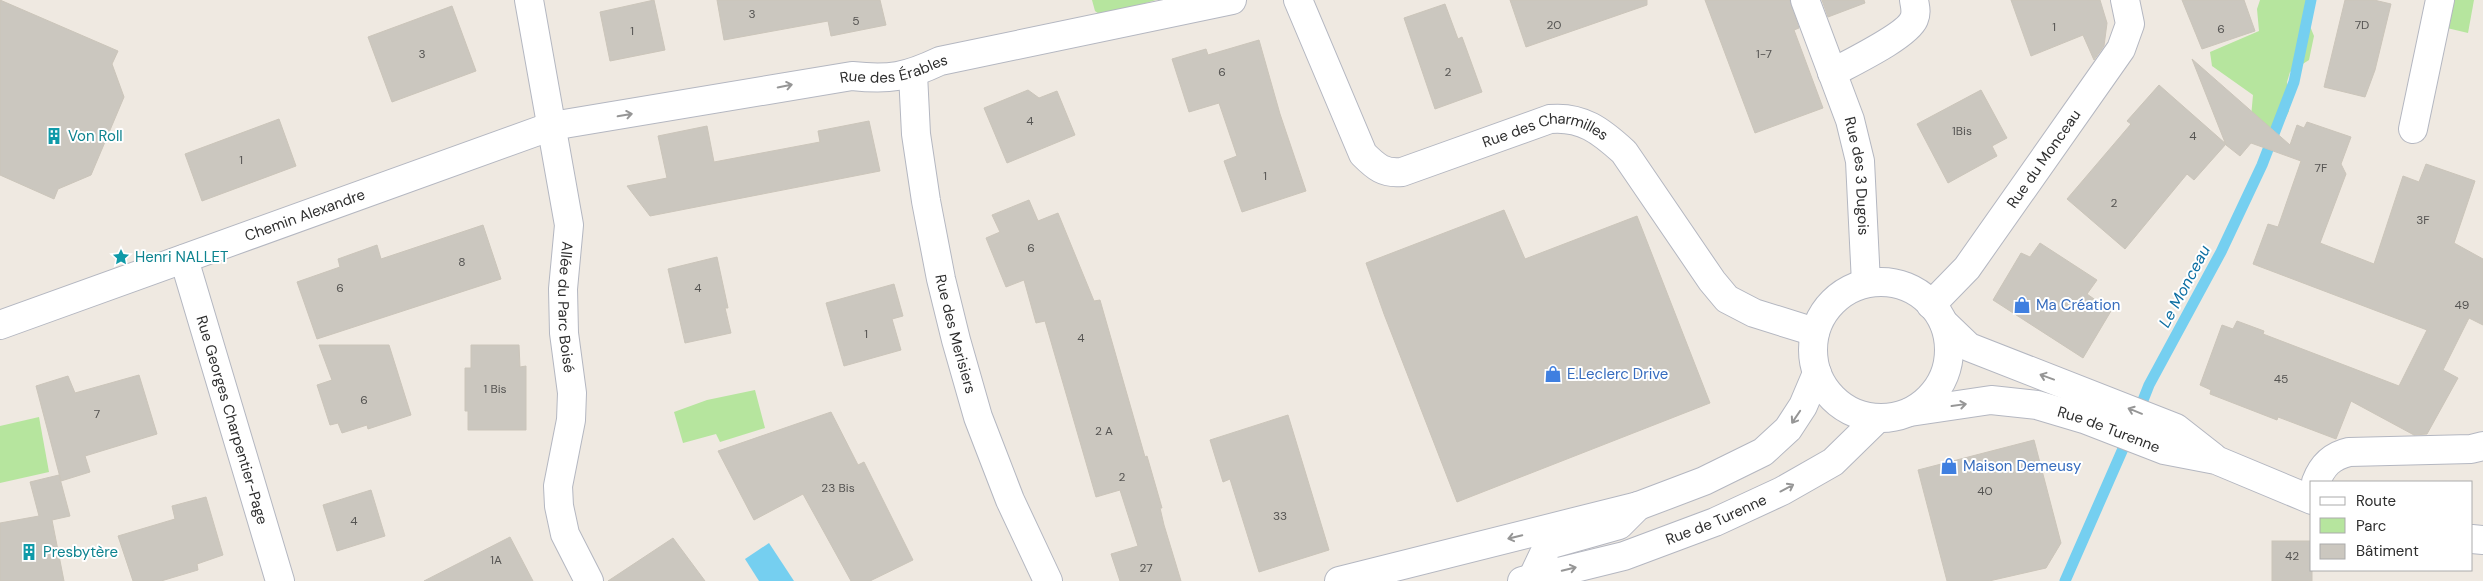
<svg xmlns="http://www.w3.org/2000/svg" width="2483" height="581" font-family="'DM Sans',sans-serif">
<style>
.green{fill:#b6e59e}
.water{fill:#75cff0}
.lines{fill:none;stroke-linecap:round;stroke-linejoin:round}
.stream{stroke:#75cff0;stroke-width:11}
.building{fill:#cbc7bf;stroke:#cbc5ba}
.street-casing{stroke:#b4b7c1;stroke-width:30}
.secondary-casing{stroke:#b4b7c1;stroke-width:30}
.street{stroke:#fff;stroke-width:28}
.secondary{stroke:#fff;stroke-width:28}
.oneway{stroke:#969696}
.labels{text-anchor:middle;stroke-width:4;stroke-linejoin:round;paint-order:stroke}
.number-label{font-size:12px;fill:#555452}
.street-label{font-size:15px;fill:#2e2e2e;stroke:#fff}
.culture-label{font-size:15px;fill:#0d838f;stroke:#fff;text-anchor:start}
.shop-label{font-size:15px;fill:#366cbe;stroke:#fff;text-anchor:start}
.water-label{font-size:16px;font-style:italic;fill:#0d6fa3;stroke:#fff}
</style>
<rect width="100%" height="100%" fill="#efe9e1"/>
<g class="green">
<path d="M1092,0H1156L1102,16L1095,11Z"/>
<path d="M2260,0H2309L2305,14L2314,36L2309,60L2290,72L2287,82L2289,111L2273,143L2251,117L2253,95L2212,66L2210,52L2259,31L2257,9Z"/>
<path d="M2452,0H2474L2468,33L2447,28Z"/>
<path d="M755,390L765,428L720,442L716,434L683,443L674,412L707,400Z"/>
<path d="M39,417L49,472L0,483V426Z"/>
</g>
<path class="water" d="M769,543L794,581H759L745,559Z"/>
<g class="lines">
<g class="stream">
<path d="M2138,413L2149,385L2221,252L2262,165L2294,82L2311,0"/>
<path d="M2065,581L2129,435"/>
</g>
</g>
<g class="building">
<path d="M0,0L118,51L112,64L124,97L91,175L58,189L54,199L0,175Z"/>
<path d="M654,0L665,50L610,61L600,12Z"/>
<path d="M717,0H880L886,25L831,36L828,21L724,40Z"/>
<path d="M1510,0H1647V5L1526,47Z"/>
<path d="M1705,0H1790L1799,28L1794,30L1823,108L1755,133Z"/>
<path d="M1822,0H1864L1865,3L1828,17Z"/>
<path d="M2011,0H2100L2107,23L2104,46L2094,60L2083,35L2031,56Z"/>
<path d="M2182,0H2244L2255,31L2202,49Z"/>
<path d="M2345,0H2374L2391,4L2375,70L2365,97L2324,87Z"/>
<path d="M1445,4L1458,39L1462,37L1482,92L1435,109L1404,18Z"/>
<path d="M452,6L476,71L392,102L368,37Z"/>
<path d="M1259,40L1280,114L1306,191L1242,212L1224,161L1237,156L1219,103L1189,112L1172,59L1206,49L1208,55Z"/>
<path d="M2192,59L2290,145L2297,125L2304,128L2307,122L2351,137L2341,164L2346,174L2320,243L2374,264L2403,176L2419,182L2426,164L2475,181L2454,243L2483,259V325L2469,318L2443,370L2458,378L2427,434L2414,435L2351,401L2336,439L2278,417L2277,420L2210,394L2211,390L2200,385L2222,325L2233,329L2237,321L2264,331L2263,334L2399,386L2427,330L2253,264L2268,224L2278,227L2301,161L2251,143L2240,156L2226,145Z"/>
<path d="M2159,85L2226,144L2194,180L2187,174L2125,249L2067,199L2131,124L2127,121Z"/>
<path d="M1028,90L1039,98L1057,91L1075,135L1007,163L984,108Z"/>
<path d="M1981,90L2007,138L1992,146L1997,156L1948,183L1917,124Z"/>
<path d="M279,119L296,166L202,201L185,154Z"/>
<path d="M869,121L880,171L650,216L627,186L667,178L658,136L707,126L714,162L820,142L818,131Z"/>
<path d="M1029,200L1038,221L1058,213L1094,301L1100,300L1145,457L1147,456L1162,508H1160L1164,525L1181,581H1120L1111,554L1138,546L1120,490L1096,497L1045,321L1036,323L1024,280L1006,287L986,238L1000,232L992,215Z"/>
<path d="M1504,210L1525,259L1637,216L1710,403L1457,502L1384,314L1366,263Z"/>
<path d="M483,225L501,279L317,339L297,282L340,267L338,259L377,245L381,259Z"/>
<path d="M2040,243L2097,280L2087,294L2111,311L2083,358L1993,300L2021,253L2030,257Z"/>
<path d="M717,257L728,308H725L731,333L685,343L668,269Z"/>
<path d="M894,284L903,316L892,319L901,350L844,366L826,303Z"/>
<path d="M319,345H389L411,415L368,429L367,425L342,433L338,423L330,425L317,385L332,380Z"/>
<path d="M471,345H519L520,367L526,366V430H468V411H465V368H471Z"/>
<path d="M139,375L157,434L85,456L90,472L61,481L36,386L68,376L75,393Z"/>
<path d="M831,412L858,465L864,462L913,560L870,581H851L803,494L754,520L718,451Z"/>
<path d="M1288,415L1329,550L1259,572L1230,479L1223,482L1210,440Z"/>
<path d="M2034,440L2061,543L2046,568L1989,581H1947L1918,470Z"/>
<path d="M59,475L70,516L52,520L64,581H0V523L39,516L30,482Z"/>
<path d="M371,490L385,536L337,551L323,505Z"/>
<path d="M206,497L223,555L197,564L198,570L161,581H133L118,536L175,519L172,506Z"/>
<path d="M510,537L533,581H424Z"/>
<path d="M673,538L705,581H608Z"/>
<rect x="2272" y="541" width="40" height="40"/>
</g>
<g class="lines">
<g class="street-casing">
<g id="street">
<path id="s1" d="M529,0L569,225L563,289L564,333L572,393L571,420L558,486L559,506L565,534L589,581"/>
<path id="s2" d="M1298,0L1363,154C1376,167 1384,174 1402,172L1550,119C1582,116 1601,131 1624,152L1712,281L1727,299L1754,313L1815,332"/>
<path id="s3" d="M1805,0L1850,120L1860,161L1866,283"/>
<path d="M1832,73C1850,63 1907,36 1914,19C1917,12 1915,7 1914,0"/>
<path id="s4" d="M913,74L916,134L926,201L941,279L956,340L978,417L1010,500L1048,581"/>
<path d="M2413,129L2440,0"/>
<path id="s5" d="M184,259L280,581"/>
<path id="s6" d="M1931,305L1967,268L2121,49L2130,24L2125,0"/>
<path id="s7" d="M0,325L552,126L852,76C890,80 906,77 940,61L1232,0"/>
<path d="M2316,482C2322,466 2331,456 2349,452L2471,449L2483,446"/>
<path d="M1531,581L1548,545L1619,525L1638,506"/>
</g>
</g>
<g class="secondary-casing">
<g id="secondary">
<circle cx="1881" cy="350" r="68"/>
<path d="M1944,323L1969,347L2176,428L2213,457"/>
<path id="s8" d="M1910,412L1991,400L2037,405L2084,419L2164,450L2216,460L2312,500"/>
<path d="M2472,539L2483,540"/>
<path d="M1339,581L1638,506L1704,481L1763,452L1788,429L1803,406L1817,373"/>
<path id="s9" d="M1522,581L1624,556L1715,522L1782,491L1833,462L1878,418"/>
</g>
</g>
<use href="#street" class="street"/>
<use href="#secondary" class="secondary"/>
</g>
<defs><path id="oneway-shaft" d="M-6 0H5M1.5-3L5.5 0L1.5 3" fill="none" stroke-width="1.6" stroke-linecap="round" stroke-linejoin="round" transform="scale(1.25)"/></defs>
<g class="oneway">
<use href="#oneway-shaft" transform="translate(785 86) rotate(-11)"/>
<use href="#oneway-shaft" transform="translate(625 115) rotate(-10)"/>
<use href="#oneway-shaft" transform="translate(2047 377) rotate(-160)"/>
<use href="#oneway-shaft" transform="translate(1959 405) rotate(-8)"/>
<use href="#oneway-shaft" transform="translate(2135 411) rotate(-158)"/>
<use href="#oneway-shaft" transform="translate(1796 417) rotate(124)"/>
<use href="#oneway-shaft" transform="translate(1787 488) rotate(-28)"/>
<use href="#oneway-shaft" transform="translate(1515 537) rotate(166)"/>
<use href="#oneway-shaft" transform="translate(1569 569) rotate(-14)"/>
</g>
<defs>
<g id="building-bare" transform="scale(1.35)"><path d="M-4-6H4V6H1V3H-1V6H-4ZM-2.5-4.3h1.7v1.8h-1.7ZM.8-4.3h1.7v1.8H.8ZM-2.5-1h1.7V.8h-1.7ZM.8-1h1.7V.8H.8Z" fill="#0f9aa8" stroke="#fff" stroke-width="2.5" paint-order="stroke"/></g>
<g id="sight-bare" transform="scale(1.35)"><path d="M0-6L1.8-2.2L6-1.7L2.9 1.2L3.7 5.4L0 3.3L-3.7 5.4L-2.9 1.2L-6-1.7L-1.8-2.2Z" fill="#0f9aa8" stroke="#fff" stroke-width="2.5" paint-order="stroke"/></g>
<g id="shop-bare" transform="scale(1.35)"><path d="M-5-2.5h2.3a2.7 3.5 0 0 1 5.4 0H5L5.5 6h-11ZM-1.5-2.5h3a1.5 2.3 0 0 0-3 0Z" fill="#3f7fe0" stroke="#fff" stroke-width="2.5" paint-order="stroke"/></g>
</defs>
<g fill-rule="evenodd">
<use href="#building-bare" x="54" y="136"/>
<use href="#sight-bare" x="121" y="257"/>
<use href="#shop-bare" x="2022" y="305"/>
<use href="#shop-bare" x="1553" y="374"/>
<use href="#shop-bare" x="1949" y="466"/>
<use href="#building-bare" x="29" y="552"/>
</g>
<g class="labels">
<g class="number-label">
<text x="752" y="18">3</text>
<text x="856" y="25">5</text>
<text x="1554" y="29">20</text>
<text x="2362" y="29">7D</text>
<text x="2054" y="31">1</text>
<text x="2221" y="33">6</text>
<text x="632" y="35">1</text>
<text x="422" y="58">3</text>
<text x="1764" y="58">1-7</text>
<text x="1222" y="76">6</text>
<text x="1448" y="76">2</text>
<text x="1030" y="125">4</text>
<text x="1962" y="135">1Bis</text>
<text x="2193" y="140">4</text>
<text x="241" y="164">1</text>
<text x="2321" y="172">7F</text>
<text x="1265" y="180">1</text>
<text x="2114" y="207">2</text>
<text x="2423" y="224">3F</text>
<text x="1031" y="252">6</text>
<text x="462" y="266">8</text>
<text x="340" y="292">6</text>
<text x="698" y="292">4</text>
<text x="2462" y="309">49</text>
<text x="866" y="338">1</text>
<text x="1081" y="342">4</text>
<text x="2281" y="383">45</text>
<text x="495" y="393">1 Bis</text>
<text x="364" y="404">6</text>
<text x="97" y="418">7</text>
<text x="1104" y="435">2 A</text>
<text x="1122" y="481">2</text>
<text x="838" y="492">23 Bis</text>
<text x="1985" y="495">40</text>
<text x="1280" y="520">33</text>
<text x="354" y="525">4</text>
<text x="2292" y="560">42</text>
<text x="496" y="564">1A</text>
<text x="1146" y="572">27</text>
</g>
<g class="street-label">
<text dy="5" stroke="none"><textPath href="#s7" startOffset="934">Rue des Érables</textPath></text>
<text dy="5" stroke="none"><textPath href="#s2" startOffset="364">Rue des Charmilles</textPath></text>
<text dy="5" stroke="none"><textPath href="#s6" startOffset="185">Rue du Monceau</textPath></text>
<text dy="5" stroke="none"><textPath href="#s3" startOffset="185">Rue des 3 Dugois</textPath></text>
<text dy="5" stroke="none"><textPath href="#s7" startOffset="324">Chemin Alexandre</textPath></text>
<text dy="5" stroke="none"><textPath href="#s1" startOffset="311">Allée du Parc Boisé</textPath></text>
<text dy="5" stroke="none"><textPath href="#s4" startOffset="264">Rue des Merisiers</textPath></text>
<text dy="5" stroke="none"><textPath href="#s5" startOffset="168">Rue Georges Charpentier-Page</textPath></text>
<text dy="5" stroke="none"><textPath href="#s8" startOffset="204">Rue de Turenne</textPath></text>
<text dy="5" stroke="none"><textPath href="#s9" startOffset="204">Rue de Turenne</textPath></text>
</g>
<g class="culture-label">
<text x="68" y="141">Von Roll</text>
<text x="135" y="262">Henri NALLET</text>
<text x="43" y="557">Presbytère</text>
</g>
<g class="shop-label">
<text x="2036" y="310">Ma Création</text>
<text x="1567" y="379">E.Leclerc Drive</text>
<text x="1963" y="471">Maison Demeusy</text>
</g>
<g class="water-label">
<text transform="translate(2184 286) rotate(-62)" y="6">Le Monceau</text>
</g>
</g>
<rect x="2310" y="481" width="162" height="90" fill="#ffffff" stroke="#ababab"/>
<rect x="2320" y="497" width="25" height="8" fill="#ffffff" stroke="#ababab"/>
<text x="2356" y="506" font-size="15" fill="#2e2e2e">Route</text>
<rect x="2320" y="518" width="25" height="15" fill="#b6e59e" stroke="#ababab"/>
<text x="2356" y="531" font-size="15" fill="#2e2e2e">Parc</text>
<rect x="2320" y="544" width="25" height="15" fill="#cbc7bf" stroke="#ababab"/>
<text x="2356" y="556" font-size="15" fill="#2e2e2e">Bâtiment</text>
</svg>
